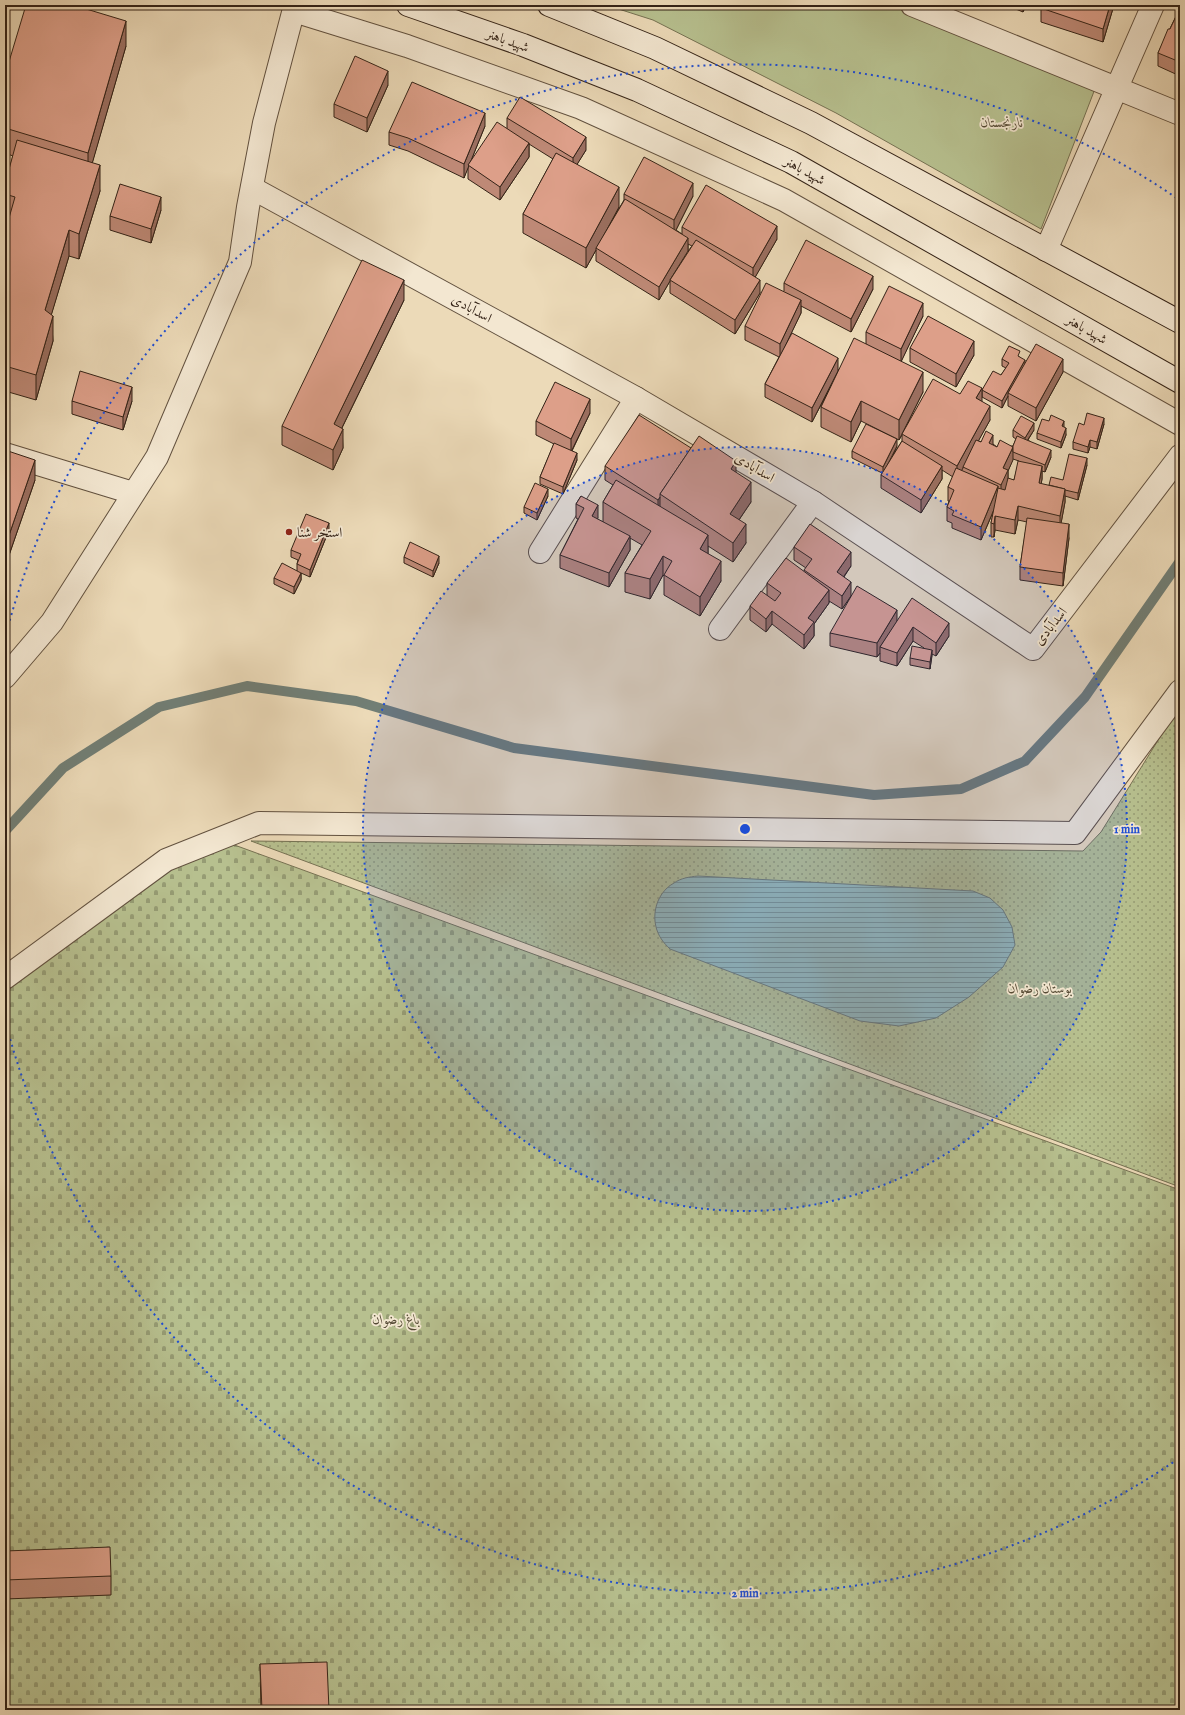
<svg xmlns="http://www.w3.org/2000/svg" width="1185" height="1715" font-family="'IM FELL English',Amiri,serif">
<style>
.green{fill:#b7c08f;stroke:#767253}
.cemetery{fill:url(#cemetery-stones);stroke:#767253}
.park{fill:url(#park-dots);stroke:#767253}
.water{fill:url(#water-rules);stroke:#717e75}
.lines{fill:none;stroke-linecap:round;stroke-linejoin:round}
.stream{stroke:#717e75;stroke-width:10}
.minor-casing{stroke:#62513f;stroke-width:24}
.tertiary-casing{stroke:#62513f;stroke-width:24}
.secondary-casing{stroke:#342317;stroke-width:24}
.minor{stroke:#f3e7d1;stroke-width:22}
.tertiary{stroke:#f3e7d1;stroke-width:22}
.secondary{stroke:#f3e7d1;stroke-width:22}
.wall{fill:#be8976;stroke:#342317;fill-rule:evenodd}
.shaded-wall{fill:#9b6f60;stroke:#342317}
.building{fill:#dd9f89;stroke:#342317}
.ring{fill:none;stroke:#1d4ed8;stroke-width:2;stroke-dasharray:2 4}
.poi-dot{fill:#8f2418;stroke:#f3e7d1;stroke-width:1.5}
.labels{text-anchor:middle;stroke-width:3.5;stroke-linejoin:round;paint-order:stroke}
.street-label{font-size:14px;fill:#342317;stroke:#f3e7d1}
.park-label{font-size:14px;font-style:italic;fill:#554a35;stroke:#f3e7d1}
.poi-label{font-size:14px;fill:#342317;stroke:#f3e7d1;text-anchor:start}
.centre{fill:#1d4ed8;stroke:#f3e7d1;stroke-width:2}
.ring-label{font-size:12px;text-anchor:middle;font-weight:bold;fill:#1d4ed8;stroke:#f3e7d1;stroke-width:3.5;stroke-linejoin:round;paint-order:stroke}
</style>
<defs>
<pattern id="cemetery-stones" width="16" height="16" patternUnits="userSpaceOnUse"><rect width="16" height="16" fill="#b7c08f"/><path d="M2 7V4a2 2 0 0 1 4 0v3zM10 15v-3a2 2 0 0 1 4 0v3z" fill="#969c74"/></pattern>
<pattern id="park-dots" width="8" height="8" patternUnits="userSpaceOnUse"><rect width="8" height="8" fill="#b7c08f"/><path d="M2 2h.1M6 6h.1" fill="none" stroke="#969c74" stroke-width="1.8" stroke-linecap="round"/></pattern>
<pattern id="water-rules" width="6" height="5" patternUnits="userSpaceOnUse"><rect width="6" height="5" fill="#99bab3"/><path d="M0 2.5h6" fill="none" stroke="#7e9791"/></pattern>
</defs>
<rect width="100%" height="100%" fill="#ecdab8"/>
<filter id="stains"><feTurbulence type="fractalNoise" baseFrequency=".005" numOctaves="4"/><feColorMatrix values="0 0 0 0 .2 0 0 0 0 .09 0 0 0 0 .02 0 0 0 .5 -.17"/></filter>
<radialGradient id="worn" r=".72"><stop offset=".6" stop-color="#630" stop-opacity="0"/><stop offset="1" stop-color="#630" stop-opacity=".3"/></radialGradient>
<path class="green" d="M606,5H912L1098,81L1041,229L836,113L653,20Z"/>
<path class="cemetery" d="M218,839L1180,1190V1710H5V979Z"/>
<path class="park" d="M1180,705V1187L251,841L1083,851L1101,832Z"/>
<path class="water" d="M698,876L973,891L990,898L1003,910L1012,927L1015,945L1003,967L969,997L936,1018L899,1026L860,1021L670,949C667,946 664,943 662,940C649,922 654,894 674,883C681,878 689,877 698,876Z"/>
<g class="lines">
<path class="stream" d="M5,831L63,768L159,707L247,686L356,701L514,748L874,795L961,789L1025,761L1085,697L1180,561"/>
<g class="minor-casing">
<g id="minor">
<path d="M912,5L1180,114"/>
<path d="M294,11L407,46L581,108L784,200L1180,424"/>
<path d="M252,188L636,398L813,502L1033,649L1180,456"/>
<path d="M1046,250L1153,5"/>
<path d="M5,454L133,493"/>
<path d="M540,552L636,398"/>
<path d="M720,629L813,502"/>
<path d="M5,978L166,860L259,823L1075,833L1180,691"/>
</g>
</g>
<g class="tertiary-casing">
<path id="tertiary" d="M5,677L52,622L157,457L240,262L248,207L264,123L295,5"/>
</g>
<g class="secondary-casing">
<g id="secondary">
<path d="M408,5L523,45L637,90L791,162L1180,382"/>
<path d="M549,5L655,48L811,123L1180,322"/>
</g>
</g>
<use href="#minor" class="minor"/>
<use href="#tertiary" class="tertiary"/>
<use href="#secondary" class="secondary"/>
</g>
<g class="wall">
<path d="M1006,5H1026L1023,12Z"/>
<path d="M1114,5L1103,42L1041,22V8Z"/>
<path d="M1180,8V76L1158,66V53Z"/>
<path d="M126,46L92,163L100,191L79,259L69,256L51,315L53,341L36,400L5,391V232L8,221L5,220V184L13,156L5,153V75Z"/>
<path d="M388,85L367,132L334,117V104Z"/>
<path d="M507,118L586,150L577,164L619,207L606,231L624,200V194L693,196L676,230L682,234V227L777,239L755,277L760,293L735,334L670,293V281L659,300L596,261V250L586,268L523,233V214L553,159L529,144V157L500,200L468,179V166L464,178L408,151L389,145V132L485,126L470,163L507,129ZM688,244L692,246L688,251Z"/>
<path d="M161,210L151,243L110,230V216Z"/>
<path d="M784,283L873,289L851,332L801,306V313L787,341L838,370L866,344V332L923,316L901,361L923,392L905,428L960,394L982,402L990,420L978,441L993,444L997,447L1013,446L1016,439L1013,437V430H1034L1028,440L1051,457L1045,472L1042,471V479L1041,484L1049,486L1063,480L1087,465L1078,500L1065,496V502L1061,523L1069,538L1063,586L1020,580V567L1027,522L1018,520L1015,534L995,530L994,537H991V523L994,510L981,540L952,528V523L947,521V507L949,501H948V487L953,477L942,470V479L921,513L881,488V475L882,473L852,458V451L897,446L893,455L902,441V435L899,440L861,421L851,442L821,427V407L832,384L812,422L765,397V384L779,357L745,340V326L784,291ZM1013,459L1019,461L1014,480L1008,479V471Z"/>
<path d="M404,300L342,428L343,448L333,470L282,445V426Z"/>
<path d="M910,348L974,355L956,387L910,362Z"/>
<path d="M1020,357L1025,364L1063,372L1036,421L1008,406V396L1002,408L982,397V390L1001,375L1006,368L1002,366V359Z"/>
<path d="M72,401H132L123,430L72,414Z"/>
<path d="M590,413L572,451L577,460L563,494L540,484V477L554,444L536,435V421Z"/>
<path d="M1104,424L1097,449L1090,447L1088,453L1073,449V442L1084,425Z"/>
<path d="M1064,427L1066,435L1061,448L1037,439V433Z"/>
<path d="M691,448L736,473L751,502L739,520L746,543L733,562L708,546V554L721,581L700,616L664,595V576L663,575L650,599L625,592V573L642,545L630,538V550L609,587L560,568V555L578,519L576,518V504L581,496L598,518L597,519L603,522V502L613,485L605,480V466Z"/>
<path d="M5,450L35,480L7,561L5,560Z"/>
<path d="M548,496L537,520L524,513V507Z"/>
<path d="M329,530L310,577L301,573V580L294,594L274,584V578L297,571V564L298,560L291,557V550Z"/>
<path d="M794,547L851,566L844,577L851,596L842,609L829,601V603L814,624V636L804,649L772,624L766,632L750,620V606L767,596V583L804,571L806,568L794,560Z"/>
<path d="M404,557L439,563L433,577L404,563Z"/>
<path d="M897,621L949,636L936,656L932,654L930,669L910,665V658L924,648L913,641L897,666L880,661V653L877,657L830,646V633Z"/>
<path d="M5,1551L111,1576V1595L5,1599Z"/>
<path d="M260,1664L329,1710H261Z"/>
</g>
<g class="shaded-wall">
<path d="M1023,5H1026L1023,12Z"/>
<path d="M1110,5H1114L1103,42V29Z"/>
<path d="M126,21V46L88,178V153Z"/>
<path d="M388,71V85L367,132V118Z"/>
<path d="M485,113V126L464,178V164Z"/>
<path d="M586,137V150L573,171V158Z"/>
<path d="M529,143V157L500,200V187Z"/>
<path d="M100,165V191L79,259V234Z"/>
<path d="M693,183V196L674,234V220Z"/>
<path d="M619,187V207L597,248H596V250L586,268V248Z"/>
<path d="M161,197V210L151,243V229Z"/>
<path d="M777,226V239L753,281V268Z"/>
<path d="M69,230V256L45,336V310Z"/>
<path d="M688,238V251L670,280V281L659,300V287Z"/>
<path d="M873,276V289L851,332V319Z"/>
<path d="M404,280V300L334,444V424Z"/>
<path d="M760,280V293L735,334V320Z"/>
<path d="M801,300V313L780,357V344Z"/>
<path d="M923,303V316L901,362V349Z"/>
<path d="M53,316V341L36,400V375Z"/>
<path d="M974,341V355L956,387V374Z"/>
<path d="M838,358V371L812,422V408Z"/>
<path d="M1063,359V372L1036,421V408Z"/>
<path d="M1025,360V367L1008,393V396L1002,408V401Z"/>
<path d="M923,372V392L899,440V420Z"/>
<path d="M132,387V401L123,430V417Z"/>
<path d="M982,388V402L976,398Z"/>
<path d="M590,399V413L571,452V439Z"/>
<path d="M861,401V421L851,442V422Z"/>
<path d="M990,406V420L964,467H963V468L957,479V466Z"/>
<path d="M1104,418V424L1097,449V442Z"/>
<path d="M1064,421V427L1062,426Z"/>
<path d="M1034,423V430L1025,444V438Z"/>
<path d="M1066,428V435L1061,448V442Z"/>
<path d="M343,429V448L333,470V450Z"/>
<path d="M993,435V449L989,443Z"/>
<path d="M897,439V446L883,474V467Z"/>
<path d="M1090,440V447L1088,453V447Z"/>
<path d="M1013,447V460L1008,471V484L1001,499V485L1003,468Z"/>
<path d="M1051,450V457L1045,472V465Z"/>
<path d="M577,453V460L563,494V487Z"/>
<path d="M1087,458V465L1078,500V493Z"/>
<path d="M35,460V480L7,561V541Z"/>
<path d="M736,461V480L731,469Z"/>
<path d="M942,466V479L921,513V500Z"/>
<path d="M1042,466V479L1039,497V483Z"/>
<path d="M751,482V502L730,533V514Z"/>
<path d="M998,486V500L981,540V527Z"/>
<path d="M548,489V496L537,520V513Z"/>
<path d="M1065,489V502L1060,529V516Z"/>
<path d="M660,497V510L658,514V500Z"/>
<path d="M598,505V518L592,530V516Z"/>
<path d="M1018,506V520L1015,534V520Z"/>
<path d="M995,516V530L994,537V524Z"/>
<path d="M329,523V530L310,577V570Z"/>
<path d="M746,524V543L733,562V543Z"/>
<path d="M1069,524V538L1063,586V573Z"/>
<path d="M708,535V555L700,549Z"/>
<path d="M630,536V550L609,587V573Z"/>
<path d="M851,552V566L837,586V572Z"/>
<path d="M439,556V563L433,577V571Z"/>
<path d="M663,556V575L650,599V579Z"/>
<path d="M721,561V581L700,616V597Z"/>
<path d="M301,573V580L294,594V587Z"/>
<path d="M851,582V596L842,609V596Z"/>
<path d="M829,590V603L814,624V636L804,649V635L808,618Z"/>
<path d="M897,610V623L880,647V653L877,657V643Z"/>
<path d="M772,611V624L766,632V619Z"/>
<path d="M949,623V636L936,656V643Z"/>
<path d="M913,627V641L897,666V653Z"/>
<path d="M932,650V656L930,669V662Z"/>
</g>
<g class="building">
<path d="M26,5H73L126,21L88,153L5,128V75Z"/>
<path d="M1042,5H1110L1103,29L1041,8Z"/>
<path d="M1180,8V62L1158,53L1168,29H1170Z"/>
<path d="M355,56L388,71L367,118L334,104Z"/>
<path d="M412,82L485,113L464,164L408,138L389,132Z"/>
<path d="M520,97L586,137L573,158L507,118Z"/>
<path d="M497,122L529,143L500,187L468,165Z"/>
<path d="M17,140L100,165L79,234L69,230L45,310L53,316L36,375L5,366V232L15,197L5,194V184Z"/>
<path d="M556,153L619,187L586,248L523,214Z"/>
<path d="M644,157L693,183L674,220L624,194Z"/>
<path d="M120,184L161,197L151,229L110,216Z"/>
<path d="M706,185L777,226L753,268L682,227Z"/>
<path d="M625,199L688,238L659,287L596,248Z"/>
<path d="M696,240L760,280L735,320L670,280Z"/>
<path d="M806,240L873,276L851,319L784,283Z"/>
<path d="M362,260L404,280L334,424L343,429L333,450L282,426Z"/>
<path d="M766,283L801,300L780,344L745,326Z"/>
<path d="M889,286L923,303L901,349L866,332Z"/>
<path d="M928,316L974,341L956,374L910,348Z"/>
<path d="M792,333L838,358L812,408L765,384Z"/>
<path d="M854,338L923,372L899,420L861,401L851,422L821,407Z"/>
<path d="M1036,344L1063,359L1036,408L1008,393Z"/>
<path d="M1009,346L1020,351L1018,356L1025,360L1002,401L982,390L993,371L1001,375L1009,363L1002,359Z"/>
<path d="M80,371L132,387L123,417L72,401Z"/>
<path d="M933,379L960,394L968,381L982,388L976,398L990,406L957,466L902,434Z"/>
<path d="M555,382L590,399L571,439L536,421Z"/>
<path d="M1087,413L1104,418L1097,442L1090,440L1088,447L1073,442L1079,423L1084,425Z"/>
<path d="M639,415L691,448L660,494V497L658,500L605,466Z"/>
<path d="M1051,415L1064,421L1062,426L1066,428L1061,442L1037,433L1042,419L1049,421Z"/>
<path d="M1021,416L1034,423L1025,438L1013,430Z"/>
<path d="M866,424L897,439L883,467L852,451Z"/>
<path d="M986,431L993,435L989,443L997,447L1000,440L1013,447L1003,468L1008,470L1001,485L963,467L976,440L981,442Z"/>
<path d="M699,436L736,461L731,469L751,482L730,514L746,524L733,543L660,494Z"/>
<path d="M1017,436L1051,450L1045,465L1013,452V446Z"/>
<path d="M902,441L942,466L921,500L881,475Z"/>
<path d="M554,443L577,453L563,487L540,477Z"/>
<path d="M5,450L35,460L7,541L5,540Z"/>
<path d="M1069,454L1087,458L1078,493L1065,490V489L1049,485L1051,477L1063,480Z"/>
<path d="M1018,461L1042,466L1039,483L1065,489L1060,516L1018,506L1015,520L995,516L994,524L991,523L998,488L1005,490L1008,478L1014,480Z"/>
<path d="M956,468L998,486L981,527L952,515L954,511L947,507L954,490L948,487Z"/>
<path d="M616,480L708,535L700,549L721,561L700,597L664,575L672,561L663,556L650,579L625,573L651,531L603,502Z"/>
<path d="M535,483L548,489L537,513L524,507Z"/>
<path d="M581,496L598,505L592,516L630,536L609,573L560,555L584,508L576,504Z"/>
<path d="M306,514L329,523L310,570L297,564L301,554L291,550Z"/>
<path d="M1027,518L1069,524L1063,573L1020,567Z"/>
<path d="M810,524L851,552L837,572L851,582L842,596L804,570L812,559L794,547Z"/>
<path d="M410,542L439,556L433,571L404,557Z"/>
<path d="M786,558L829,590L808,618L814,622L804,635L772,611L766,619L750,606L761,591L775,601L781,593L767,583Z"/>
<path d="M282,563L301,573L294,587L274,578Z"/>
<path d="M857,586L897,610L877,643L830,633Z"/>
<path d="M912,598L949,623L936,643L913,627L897,653L880,647Z"/>
<path d="M912,646L932,650L930,662L910,658Z"/>
<path d="M110,1547L111,1576L5,1580V1551Z"/>
<path d="M327,1662L329,1710H262L260,1664Z"/>
</g>
<circle cx="745" cy="829" r="382" fill="#1d4ed8" fill-opacity=".12"/>
<g class="ring">
<circle cx="745" cy="829" r="382"/>
<path d="M1178 1459A764 764 0 0 1 5 1020M5 638A764 764 0 0 1 1178 199"/>
</g>
<circle class="poi-dot" cx="289" cy="532" r="4"/>
<g class="labels">
<g class="street-label">
<text transform="translate(508 40) rotate(20)" y="5">شهید باهنر</text>
<text transform="translate(805 170) rotate(29)" y="5">شهید باهنر</text>
<text transform="translate(472 308) rotate(29)" y="5">اسدآبادی</text>
<text transform="translate(1087 329) rotate(30)" y="5">شهید باهنر</text>
<text transform="translate(755 467) rotate(31)" y="5">اسدآبادی</text>
<text transform="translate(1050 626) rotate(-51)" y="5">اسدآبادی</text>
</g>
<g class="park-label">
<text x="1002" y="127">نارنجستان</text>
<text x="1040" y="993">بوستان رضوان</text>
<text x="396" y="1324">باغ رضوان</text>
</g>
<g class="poi-label">
<text x="297" y="537">استخر شنا</text>
</g>
</g>
<circle cx="745" cy="829" r="6" class="centre"/>
<g class="ring-label">
<text x="1127" y="833">1 min</text>
<text x="745" y="1597">2 min</text>
</g>
<rect width="1185" height="1715" fill="none" stroke="#ecdab8" stroke-width="20"/>
<rect x="6" y="6" width="1173" height="1703" fill="none" stroke="#342317" stroke-width="2"/>
<rect x="10" y="10" width="1165" height="1695" fill="none" stroke="#342317"/>
<rect width="100%" height="100%" filter="url(#stains)"/>
<rect width="100%" height="100%" fill="url(#worn)"/>
</svg>
